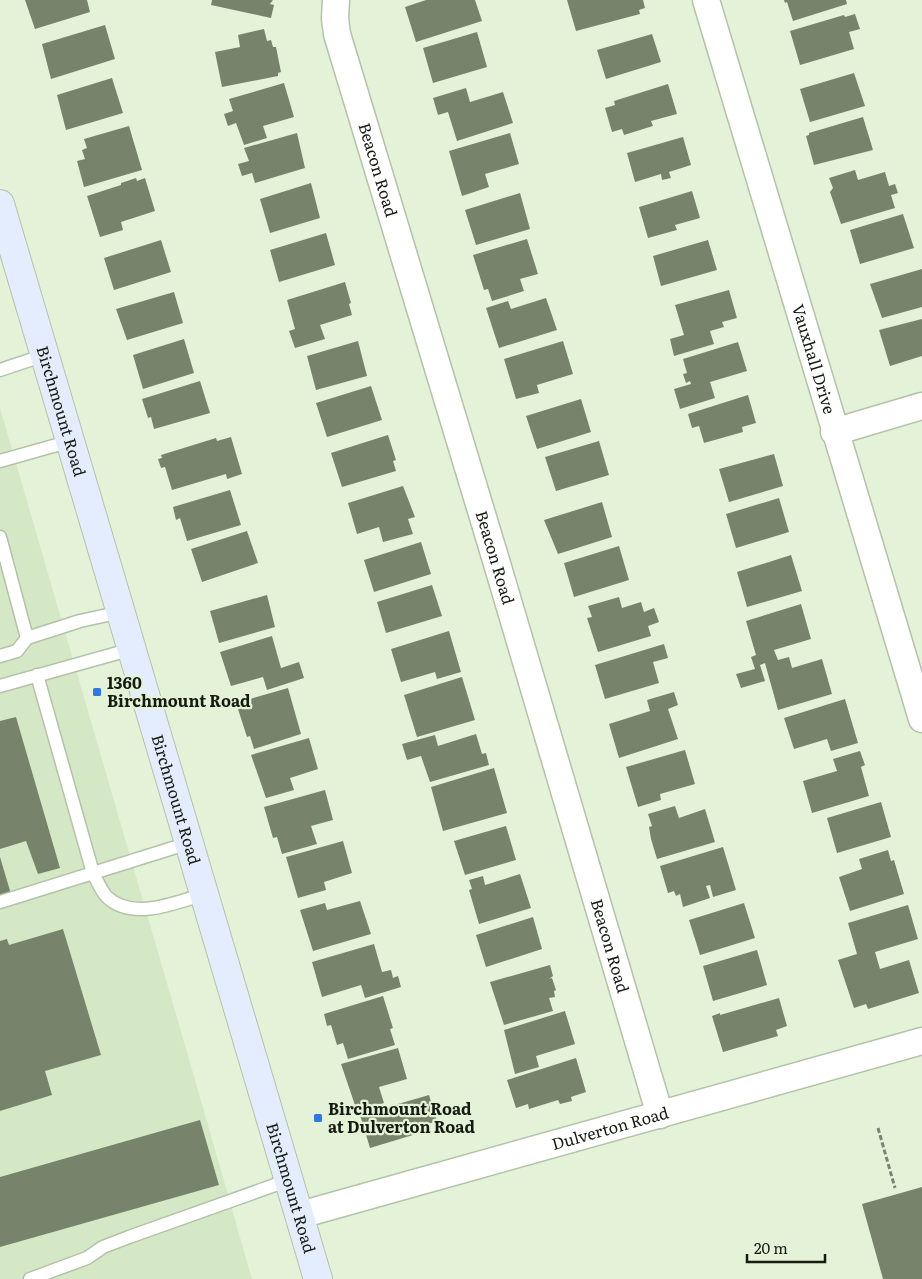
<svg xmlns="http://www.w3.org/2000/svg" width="922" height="1279" font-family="Literata,serif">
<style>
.built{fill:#d5e8c6}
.building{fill:#77846b}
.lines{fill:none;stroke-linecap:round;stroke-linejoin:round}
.service-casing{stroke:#b3c2a8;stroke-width:15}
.minor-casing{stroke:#b3c2a8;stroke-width:29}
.secondary-casing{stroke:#b3c2a8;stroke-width:30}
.path{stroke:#7a8472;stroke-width:3;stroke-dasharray:5 2.5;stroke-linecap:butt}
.service{stroke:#fff;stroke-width:12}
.minor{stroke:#fff;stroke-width:26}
.secondary{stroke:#e3edfd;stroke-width:28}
.poi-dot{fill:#2d7ae6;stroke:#e4f3d8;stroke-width:2}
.labels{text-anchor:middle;stroke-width:4.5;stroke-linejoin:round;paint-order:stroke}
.street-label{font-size:16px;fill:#161b11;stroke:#e4f3d8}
.poi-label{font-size:16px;font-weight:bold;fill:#161b11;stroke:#e4f3d8;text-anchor:start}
</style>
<rect width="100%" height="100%" fill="#e4f3d8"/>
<path class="built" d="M0,408L198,1090L252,1279H0Z"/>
<g class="building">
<path d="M25,0H87L90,12L35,29Z"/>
<path d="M212,0H273L270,4L274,5L271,18L211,5Z"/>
<path d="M426,0H475L482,21L416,42L405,7Z"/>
<path d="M567,0H643L645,8L639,10L640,14L576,31Z"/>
<path d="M784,0H846L847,4L793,21L787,2L785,3Z"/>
<path d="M855,14L860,29L849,32L854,49L800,65L790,31L844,15L845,17Z"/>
<path d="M105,25L115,59L51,79L42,44Z"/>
<path d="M264,29L267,41L271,40L273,47H276L281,72L278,73V76L222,87L215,52L240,47L238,35Z"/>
<path d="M477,32L487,67L433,83L423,48Z"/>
<path d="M652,34L661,62L606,79L597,50Z"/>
<path d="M854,73L865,106L810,122L800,89Z"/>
<path d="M112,78L123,113L66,130L57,95Z"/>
<path d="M284,83L294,117L263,126L267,138L244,145L236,123L228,126L224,114L233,111L229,99Z"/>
<path d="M668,84L677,114L651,121L653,126L624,135L622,129L612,132L605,108L615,105L614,101Z"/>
<path d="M466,88L470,102L503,92L513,123L457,141L448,112L438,115L433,98Z"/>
<path d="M863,117L873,150L814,165L806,136L809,135V133Z"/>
<path d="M129,126L142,170L84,187L77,161L85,159L82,150L87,148L84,139Z"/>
<path d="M297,133L305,168L255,183L252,173L242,176L238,164L249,161L244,148Z"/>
<path d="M510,133L519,164L485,174L489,187L462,196L449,151Z"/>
<path d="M683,137L691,165L669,172L671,178L662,180L661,174L635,182L627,153Z"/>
<path d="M855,170L858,180L885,172L889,186L895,184L898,193L891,195L895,208L841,224L830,192L833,188L829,178Z"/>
<path d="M136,178L137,181L145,178L155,211L121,222L123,230L100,237L87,196L121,185V183Z"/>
<path d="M311,183L320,218L270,233L260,199Z"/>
<path d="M692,191L700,218L675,225L677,230L648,238L639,207Z"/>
<path d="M520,193L530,229L476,245L465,210Z"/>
<path d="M903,214L914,248L860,264L850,230Z"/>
<path d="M326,233L335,265L279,282L270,250Z"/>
<path d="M527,239L538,274L520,279L524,291L492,301L488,289L484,290L473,255Z"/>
<path d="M161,240L171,272L114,290L104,258Z"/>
<path d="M708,240L717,270L661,286L653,256Z"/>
<path d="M922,269V307L882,318L870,284Z"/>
<path d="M345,282L351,303L349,304L352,315L320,325L325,339L295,348L289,331L295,329L287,300Z"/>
<path d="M729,290L737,318L722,322L724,327L710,331L714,344L674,356L670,339L684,335L675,305Z"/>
<path d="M174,292L183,323L127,340L116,309Z"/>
<path d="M546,298L557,330L499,348L486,308L508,301L511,309Z"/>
<path d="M922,319V356L890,366L879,330Z"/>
<path d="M184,339L194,373L143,389L133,355Z"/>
<path d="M358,341L367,376L316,390L307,356Z"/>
<path d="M563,341L573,374L537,385L539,393L516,399L504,359Z"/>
<path d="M738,342L747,371L710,382L715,398L680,409L674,389L691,384L690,381L686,383L683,374L687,373L683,359Z"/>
<path d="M200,381L210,413L154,429L151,417L148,418L142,399Z"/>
<path d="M371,386L382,420L327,437L316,403Z"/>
<path d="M748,395L756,423L742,427L743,432L704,443L699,426L692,428L688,414Z"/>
<path d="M581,399L591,432L537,449L526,416Z"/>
<path d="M388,435L396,460L393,461L396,471L342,487L331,453Z"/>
<path d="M231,437L242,474L227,479L226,474L172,490L165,467L161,468L158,459L162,458L161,455L216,438L217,441Z"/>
<path d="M599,441L609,475L556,491L545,457Z"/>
<path d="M774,454L783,486L729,502L719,469Z"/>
<path d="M403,486L415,517L408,519L413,534L383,542L379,527L357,534L348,503Z"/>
<path d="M230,490L241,525L187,541L180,518L176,520L173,507Z"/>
<path d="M779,498L789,532L736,548L726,514Z"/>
<path d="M602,502L612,537L558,554L544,520Z"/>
<path d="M247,531L258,563L202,582L191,549Z"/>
<path d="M421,542L431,574L374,592L364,560Z"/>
<path d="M619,546L629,580L574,597L564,563Z"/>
<path d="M791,555L802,591L747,607L737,572Z"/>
<path d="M432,585L442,616L386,633L377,602Z"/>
<path d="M267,595L275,627L219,643L210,611Z"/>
<path d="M619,597L622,608L641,602L644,612L654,608L659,622L648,626L651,636L598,652L587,618L592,617L588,606Z"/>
<path d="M801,604L811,639L774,650L778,660L789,657L792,668L822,659L832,694L778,710L765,663L760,665L765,681L741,688L736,674L755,669L751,657L756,655L746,621Z"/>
<path d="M449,631L461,672L437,679L435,672L401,682L391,649Z"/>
<path d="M272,636L281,668L299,662L304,678L267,690L263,677L231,686L220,652Z"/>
<path d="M664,644L668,658L653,662L659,683L605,699L595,665Z"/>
<path d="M462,677L475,720L417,737L404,695Z"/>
<path d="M288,688L301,734L254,749L250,736L247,737L236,703Z"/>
<path d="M674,692L678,705L668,709L678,739L619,758L609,724L650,711L647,700Z"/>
<path d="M845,699L858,743L831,751L827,739L794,749L784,718Z"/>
<path d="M16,717L60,868L38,874L26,841L0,849V721Z"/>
<path d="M476,734L482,754L486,753L489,765L430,782L421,756L407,760L402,744L435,735L438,746Z"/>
<path d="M309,738L318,769L290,778L294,790L266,798L251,755Z"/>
<path d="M685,750L695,784L660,794L661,800L638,807L626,767Z"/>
<path d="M860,751L865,765L861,767L869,796L812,813L803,781L837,771L833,759Z"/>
<path d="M494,768L507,813L443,831L431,787Z"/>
<path d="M325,790L333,820L311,826L317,844L282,854L277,837L273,838L264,807Z"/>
<path d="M881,802L891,837L837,853L827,818Z"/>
<path d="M675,806L679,818L705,809L715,842L657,859L651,839L649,827L652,826L648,814Z"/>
<path d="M506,826L516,860L465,875L454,841Z"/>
<path d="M343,841L352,873L324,882L326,890L298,898L286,857Z"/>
<path d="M723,847L736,890L713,897L710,885L706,886L710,898L683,907L680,894L676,896L674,891L668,893L660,866Z"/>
<path d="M888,850L891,861L894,860L904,894L850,911L839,877L862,869L859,859Z"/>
<path d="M0,857L11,894L0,897Z"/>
<path d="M520,874L531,908L479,924L469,890L472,889L469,880L483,876L485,885Z"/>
<path d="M360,901L371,934L313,951L300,910L325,903L327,910Z"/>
<path d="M744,903L755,938L700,955L689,920Z"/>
<path d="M908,905L918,939L875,952L880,969L909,960L919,993L868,1009L866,1004L854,1008L838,960L857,954L848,923Z"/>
<path d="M533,917L542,949L486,967L476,935Z"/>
<path d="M63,929L101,1055L45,1071L52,1095L0,1111V941L7,939L9,945Z"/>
<path d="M374,944L382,972L391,970L393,978L398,976L401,987L365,998L361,985L322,997L312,962Z"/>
<path d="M757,950L767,985L713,1001L703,966Z"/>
<path d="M550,965L553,976L549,979L552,978L556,990L554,991L555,997L549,998L553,1011L504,1025L490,982Z"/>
<path d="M383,996L393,1028L390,1029L395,1045L348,1059L343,1043L337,1045L331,1025L327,1026L324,1014Z"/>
<path d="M779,998L787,1026L776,1030L778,1036L723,1052L712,1016L720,1013V1015Z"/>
<path d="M565,1011L575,1044L536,1056L539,1067L515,1074L504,1030Z"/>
<path d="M398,1048L407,1079L379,1087L384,1103L357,1111L341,1064Z"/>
<path d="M576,1058L586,1092L571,1097L572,1101L560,1104L558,1100L529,1109L528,1104L516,1108L507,1080Z"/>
<path d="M429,1095L437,1121L425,1125L426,1131L370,1148L360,1115Z"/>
<path d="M200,1120L219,1185L0,1247V1177Z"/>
<path d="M922,1187V1279H883L862,1204Z"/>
</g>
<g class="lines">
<g class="service-casing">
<g id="service">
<path d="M0,370L45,355"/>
<path d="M0,461L71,441"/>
<path d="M0,537L27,638L80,621L121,612"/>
<path d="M0,656L17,651L27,638"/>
<path d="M37,675L93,873C97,880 101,891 107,897C132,921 176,903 204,894"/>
<path d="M0,686L132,649"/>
<path d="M0,902L189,843"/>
<path d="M30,1279L87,1258L103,1247L129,1237L289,1180"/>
</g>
</g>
<g class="minor-casing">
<g id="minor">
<path id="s1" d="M336,0L335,18L337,34L495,557L660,1115"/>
<path id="s2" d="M706,0L922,719"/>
<path d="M834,432L922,406"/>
<path id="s3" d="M300,1215L922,1041"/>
</g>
</g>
<g class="secondary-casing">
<g id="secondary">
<path id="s4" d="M0,204L318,1279"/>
</g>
</g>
<path class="path" d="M878,1128L895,1188"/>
<use href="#service" class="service"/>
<use href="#minor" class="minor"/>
<use href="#secondary" class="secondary"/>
</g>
<g class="poi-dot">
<rect x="92" y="687" width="10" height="10" rx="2.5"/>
<rect x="313" y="1113" width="10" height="10" rx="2.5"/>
</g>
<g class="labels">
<g class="street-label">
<text dy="6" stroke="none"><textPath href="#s1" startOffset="176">Beacon Road</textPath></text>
<text dy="6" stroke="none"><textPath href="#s2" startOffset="375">Vauxhall Drive</textPath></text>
<text dy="6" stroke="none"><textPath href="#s4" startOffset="216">Birchmount Road</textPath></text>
<text dy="6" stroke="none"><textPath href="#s1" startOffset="581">Beacon Road</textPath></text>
<text dy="6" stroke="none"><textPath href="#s4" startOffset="621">Birchmount Road</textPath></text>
<text dy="6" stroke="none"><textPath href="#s1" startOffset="986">Beacon Road</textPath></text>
<text dy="6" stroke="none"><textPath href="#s3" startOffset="322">Dulverton Road</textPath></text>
<text dy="6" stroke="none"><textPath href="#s4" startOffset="1026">Birchmount Road</textPath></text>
</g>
<g class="poi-label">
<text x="107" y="689">1360<tspan x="107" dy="18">Birchmount Road</tspan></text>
<text x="328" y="1115">Birchmount Road<tspan x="328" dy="18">at Dulverton Road</tspan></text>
</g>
</g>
<path d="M747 1254v8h78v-8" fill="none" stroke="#161b11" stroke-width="2.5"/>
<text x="754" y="1254" font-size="15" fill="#161b11" stroke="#e4f3d8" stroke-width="4" paint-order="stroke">20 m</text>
</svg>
